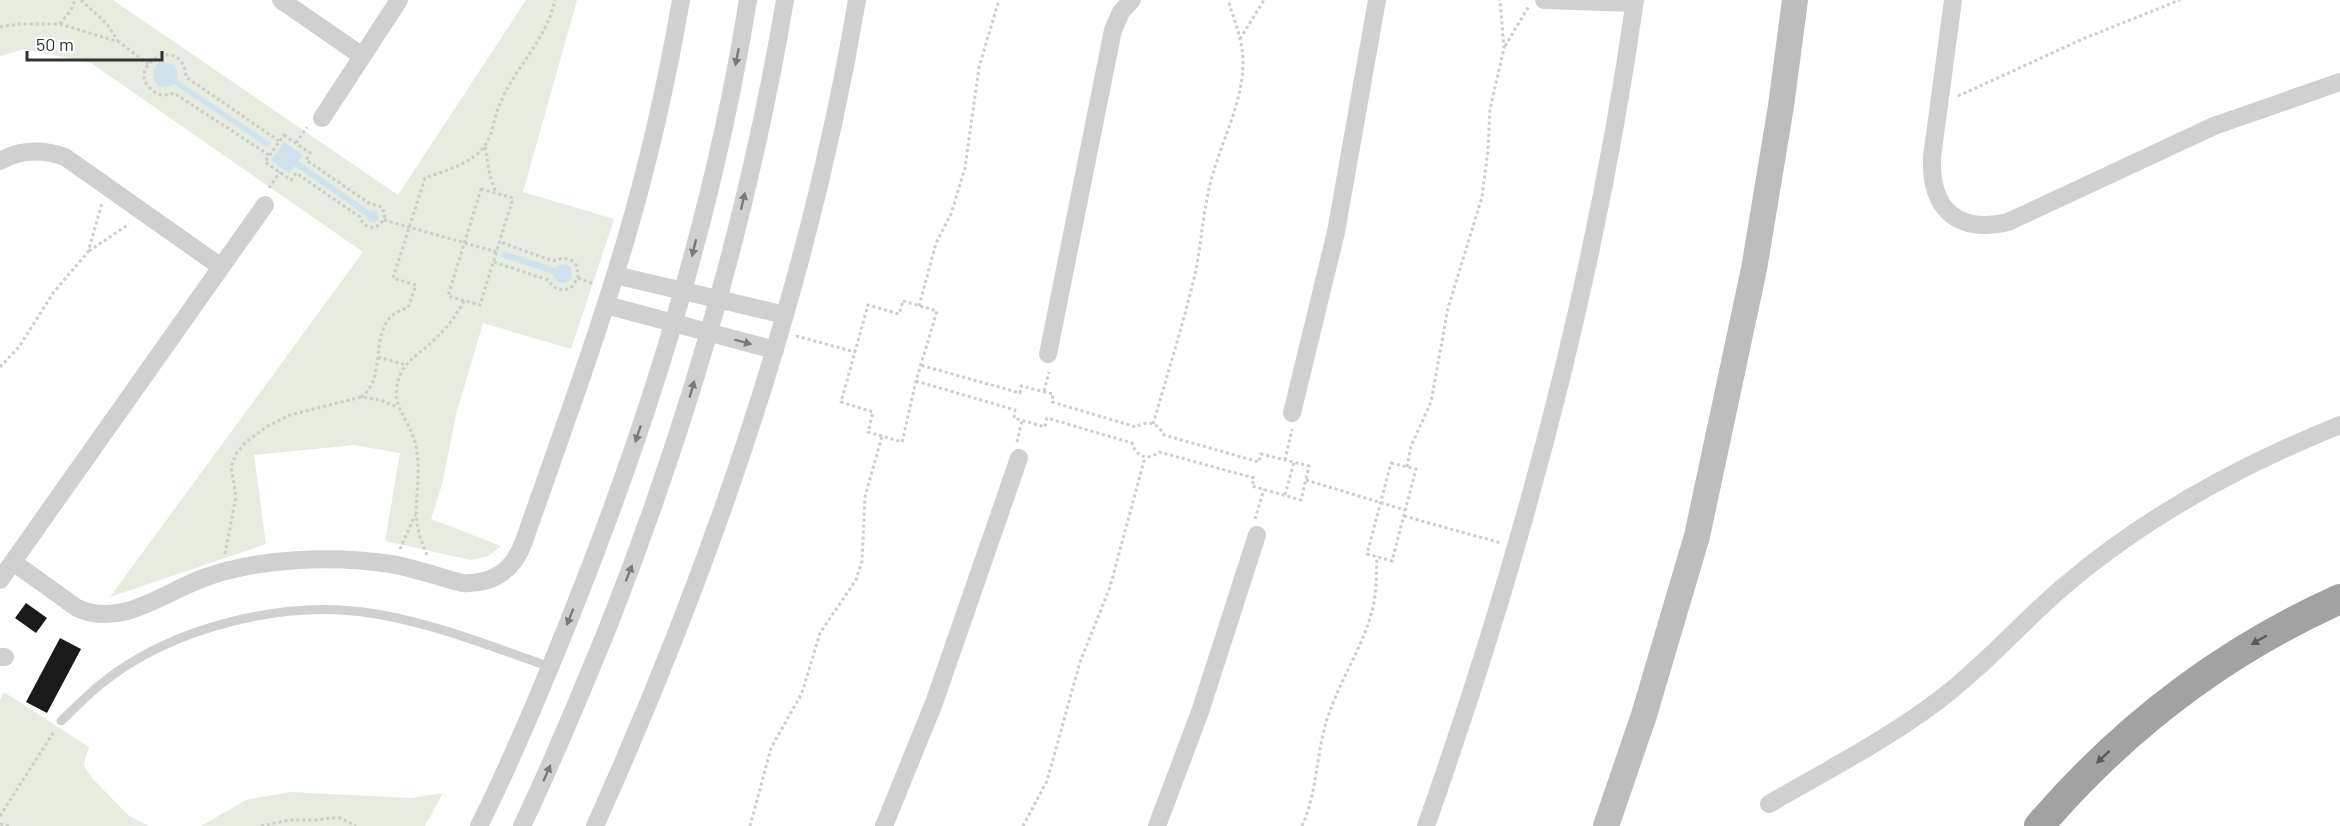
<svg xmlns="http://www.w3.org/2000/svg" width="2340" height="826" font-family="Barlow,sans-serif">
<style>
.green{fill:#e6ecdf}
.water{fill:#cfe2ee}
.building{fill:#1a1a1a}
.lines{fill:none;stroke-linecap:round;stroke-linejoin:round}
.path{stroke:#cdcdcd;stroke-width:3;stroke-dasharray:3 3;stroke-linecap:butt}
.service{stroke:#d0d0d0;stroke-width:9}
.minor{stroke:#d0d0d0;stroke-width:18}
.secondary{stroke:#bdbdbd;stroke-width:26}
.trunk{stroke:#a2a2a2;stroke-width:30}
.oneway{fill:#7a7a7a}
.oneway2{fill:#5a5a5a}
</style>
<rect width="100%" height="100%" fill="#fff"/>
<g class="green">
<path d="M0,0H113L398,195L526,0H577L523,192L614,219L571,349L483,323L456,415L442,485L431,519L501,546L488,556L471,560L385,541L400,453L354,445L254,455L266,544L110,597L363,252L91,63L25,49L0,56Z"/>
<path d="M4,692L89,747L84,763L85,768L93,779L128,815L149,826H0V700Z"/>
<path d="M290,792L411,798L443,793L425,826H201L246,800Z"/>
</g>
<g class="water">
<path d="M160,62H165L174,65L178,74L177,80L271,143L267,147L174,84C157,94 144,74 160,62Z"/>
<path d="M284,142L303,155L298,161L368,210L377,211L379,219L374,223L368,221L365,215L295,166L289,173L271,160Z"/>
<path d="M503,251L555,268C560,263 566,263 571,268L572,277L566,283C559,284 555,280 553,274L501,257Z"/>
</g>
<g class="building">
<path d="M26,603L47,618L36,633L15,618Z"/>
<path d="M60,638L81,649L47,713L26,702Z"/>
</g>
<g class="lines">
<g class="path">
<path d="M81,0L107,24L118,41"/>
<path d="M60,24L71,10L75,0"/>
<path d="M0,27L19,24H60L119,42L148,64"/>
<path d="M1240,39L1264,0"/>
<path d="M1505,46L1529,6"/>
<path d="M1958,96L2085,38L2180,0"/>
<path d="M284,135L310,153L306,160L369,203L382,207L385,215C381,230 365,232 360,217L296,173L291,180L265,162Z"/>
<path d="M296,143L307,127"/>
<path d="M485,147L490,176L496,193"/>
<path d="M269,155L174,93C165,96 158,96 151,89C124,66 183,32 186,77L279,141"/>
<path d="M269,188L280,172"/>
<path d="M481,189L513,198L480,305L448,296Z"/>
<path d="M384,220L497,252"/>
<path d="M89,251L129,224"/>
<path d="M494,262L548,280C554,289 560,292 571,288L578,278L577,266C570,257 563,257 553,261L500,242"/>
<path d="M578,278L594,284"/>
<path d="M903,301L937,311L916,381L902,442L868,432L873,412L841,402L868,305L899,314Z"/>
<path d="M919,306L936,243L951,214L965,168L979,67L999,0"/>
<path d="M796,336L855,352"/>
<path d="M378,357L406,365"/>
<path d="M0,367L19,347L53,293L88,252L102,203"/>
<path d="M916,381L1015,410L1014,418L1045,427L1047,418L1132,443C1136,457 1148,461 1159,452L1254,478L1252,486L1301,500L1309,466L1261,454L1259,462L1164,435C1158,423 1148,420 1136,427L1052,402L1053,394L1021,386L1020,393L920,365"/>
<path d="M1044,391L1049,372"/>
<path d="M361,397C391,377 363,318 408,308L416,285L393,278L425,178C444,171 468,165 482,149C493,137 493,120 499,106C514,68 546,41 555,0"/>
<path d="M1153,424C1167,376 1182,327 1194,279C1201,249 1202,219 1209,189C1218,146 1243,106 1243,62C1243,41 1234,20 1228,0"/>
<path d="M1017,442L1022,420"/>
<path d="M1285,460L1292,429"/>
<path d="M1391,463L1416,469L1392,561L1367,554Z"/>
<path d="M1407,467L1411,446L1431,402L1448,308L1482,197L1488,150L1490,109L1504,48L1500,0"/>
<path d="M1306,480L1405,510"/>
<path d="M1285,495L1294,462"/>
<path d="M1404,516L1501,543"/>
<path d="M1255,519L1264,489"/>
<path d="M400,549L415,515"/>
<path d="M225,554L236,496L231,467L236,454L246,442L268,426L290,415L361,397L381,400L397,407"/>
<path d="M427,555C421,542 416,526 416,511C417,488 421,464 415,442C407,414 387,404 401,373C408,359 422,352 433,341C446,329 456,316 464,301"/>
<path d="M0,816L55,730"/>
<path d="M0,824L10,826"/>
<path d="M261,826L289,820H316L332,818H340L356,826"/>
<path d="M750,826L771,748L802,693L820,633L856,580L862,561L865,497L882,436"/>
<path d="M1023,826L1047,781L1080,662L1110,587L1145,457"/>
<path d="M1302,826C1317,793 1316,757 1326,723C1337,684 1362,650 1372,611C1377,593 1376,575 1377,556"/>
</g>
<path class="service" d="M61,721C74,709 87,695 101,684C171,627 287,598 376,614C436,624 493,647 550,667"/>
<g class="minor">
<path d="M281,0L362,56"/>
<path d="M1544,0L1634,3"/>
<path d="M1953,0L1932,157C1930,208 1956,234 2008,222L2214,126L2340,82"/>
<path d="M322,118L399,0"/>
<path d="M0,161C21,149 42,149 65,157L221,267"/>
<path d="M615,275L785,315"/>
<path d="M606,305L775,350"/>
<path d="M1048,354L1113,30L1121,12L1132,0"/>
<path d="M1292,413L1336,232L1377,0"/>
<path d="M13,562L77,608C120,628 162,594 201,579C256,558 334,555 391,564C415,568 438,577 462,583C493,585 514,570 524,541C559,441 596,341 626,239C649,161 667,81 681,0"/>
<path d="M0,580L265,205"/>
<path d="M0,657H5"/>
<path d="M1769,804C1826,771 1886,740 1939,700C1984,666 2021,623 2063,587C2146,516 2240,465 2340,425"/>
<path d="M479,826C513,758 542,688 570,618C650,419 714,212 748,0"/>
<path d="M522,826C554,759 582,691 610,622C689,421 749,213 785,0"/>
<path d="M595,826C714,562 809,286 857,0"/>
<path d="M884,826L934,703L1019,458"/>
<path d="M1157,826L1200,712L1257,535"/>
<path d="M1426,826C1521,558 1595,282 1635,0"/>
</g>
<path class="secondary" d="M1606,826L1644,715L1697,536L1754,269L1781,106L1795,0"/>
<path class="trunk" d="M2039,826C2123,728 2222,652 2340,599"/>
</g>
<defs><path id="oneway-solid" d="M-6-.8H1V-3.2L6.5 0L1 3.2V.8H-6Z" transform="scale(1.5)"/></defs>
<g class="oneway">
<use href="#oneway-solid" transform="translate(737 57) rotate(101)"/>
<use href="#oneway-solid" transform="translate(743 201) rotate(-77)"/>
<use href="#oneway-solid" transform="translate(694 248) rotate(104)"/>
<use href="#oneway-solid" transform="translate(743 342) rotate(15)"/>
<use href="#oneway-solid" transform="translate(692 389) rotate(-74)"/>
<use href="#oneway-solid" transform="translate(638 434) rotate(108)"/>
<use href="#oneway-solid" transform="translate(629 573) rotate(-69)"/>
<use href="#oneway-solid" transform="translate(570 617) rotate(112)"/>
<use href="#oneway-solid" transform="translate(547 773) rotate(-66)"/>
</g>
<g class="oneway2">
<use href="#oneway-solid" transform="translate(2259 640) rotate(150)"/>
<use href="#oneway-solid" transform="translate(2103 757) rotate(137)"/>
</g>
<path d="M27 51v9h135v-9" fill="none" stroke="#333333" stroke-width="3"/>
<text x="36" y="51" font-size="18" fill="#333333" stroke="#ffffff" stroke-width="4.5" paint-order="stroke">50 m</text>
</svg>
